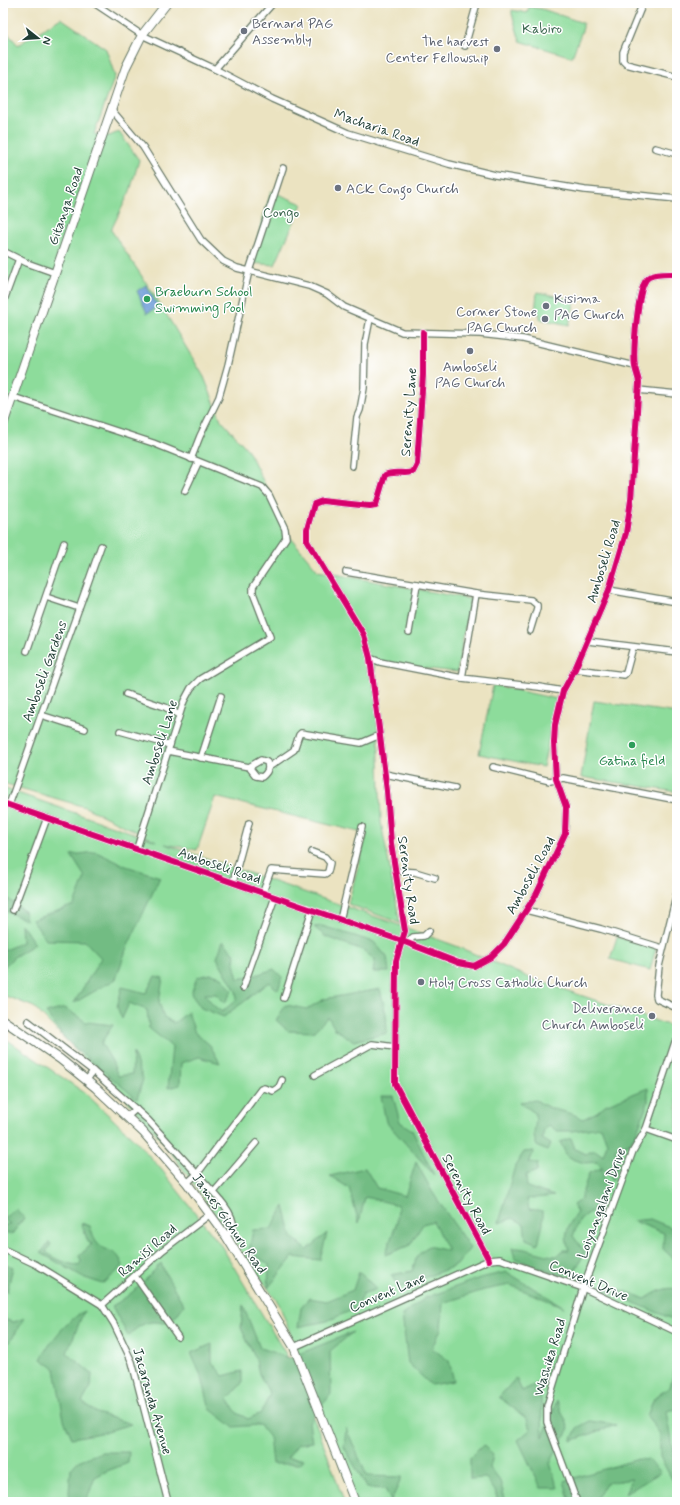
<svg xmlns="http://www.w3.org/2000/svg" width="680" height="1505" font-family="Mynerve,sans-serif">
<style>
.green{fill:#8ddc9b;stroke:#568c68}
.forest{fill:#72bc83;stroke:#487c5c}
.water{fill:#709ed8;stroke:#486e86}
.lines{fill:none;stroke-linecap:round;stroke-linejoin:round}
.street-casing{stroke:#667765;stroke-width:8}
.secondary-casing{stroke:#667765;stroke-width:10}
.street{stroke:#fff;stroke-width:5.5}
.secondary{stroke:#fff;stroke-width:8}
.cycleway-casing{stroke:#fff;stroke-width:8}
.cycleway{stroke:#d6006c;stroke-width:6}
.worship-dot{fill:#6b7280;stroke:#fff;stroke-width:1.5}
.leisure-dot{fill:#2e9e5b;stroke:#fff;stroke-width:1.5}
.labels{text-anchor:middle;stroke-width:3;stroke-linejoin:round;paint-order:stroke}
.worship-label{font-size:14px;fill:#5b616d;stroke:#fff;text-anchor:start}
.park-label{font-size:14px;fill:#3a654e;stroke:#fff}
.street-label{font-size:14px;fill:#1f3d34;stroke:#fff}
.leisure-label{font-size:14px;fill:#27864d;stroke:#fff;text-anchor:start}
</style>
<rect width="100%" height="100%" fill="#fff"/>
<filter id="ink" filterUnits="userSpaceOnUse"><feTurbulence type="fractalNoise" baseFrequency=".025" numOctaves="2"/><feDisplacementMap in="SourceGraphic" scale="8" xChannelSelector="R" yChannelSelector="G"/><feConvolveMatrix kernelMatrix="1 2 1 2 8 2 1 2 1" color-interpolation-filters="sRGB"/></filter>
<filter id="wash" filterUnits="userSpaceOnUse"><feTurbulence type="fractalNoise" baseFrequency=".012" numOctaves="4" result="noise"/><feDisplacementMap in="SourceGraphic" scale="16" xChannelSelector="R" yChannelSelector="G"/><feGaussianBlur stdDeviation="0.9" result="paint"/><feColorMatrix in="noise" values="0 0 0 0 0 0 0 0 0 0 0 0 0 0 0 0 0 1.4 0 .05"/><feComposite in="paint" operator="in"/></filter>
<g filter="url(#wash)">
<rect width="100%" height="100%" fill="#ebe3c1"/>
<g class="green">
<path d="M529,7L542,9L583,23V28L572,57L520,41L512,14V10L527,13Z"/>
<path d="M61,18L106,49L115,76L94,134L109,136L119,132L139,160L130,191L111,230L157,299L204,377L221,420L248,450L291,538L318,571L470,599L457,672L374,663L377,694L381,822L400,923L348,904L367,834L215,797L197,850L165,844L396,924L456,946L530,978L677,1028V1502H355L279,1304L165,1144L124,1097L99,1074L34,1007L3,995V788L156,841L85,807L3,783V28L18,45Z"/>
<path d="M271,191L302,204L275,265L250,263Z"/>
<path d="M537,292L575,300L569,325L540,319V314L535,313Z"/>
<path d="M493,685L557,699L543,767L479,754Z"/>
<path d="M594,701L677,713V792L581,777Z"/>
<path d="M617,937L656,948L650,970L610,959Z"/>
<path d="M3,1037L85,1093L134,1139L161,1169L222,1247L287,1356L319,1431L344,1502H3Z"/>
</g>
<g class="forest">
<path d="M96,852L126,866L160,877L126,950L116,979L74,1003L101,958L85,941L46,940L32,920L74,905L85,877L71,855Z"/>
<path d="M3,895L24,911L26,920L3,910Z"/>
<path d="M21,924L35,944L14,957L3,968V951L22,942Z"/>
<path d="M322,926L374,942L387,957L389,972H373L375,960L363,950L326,937L314,927Z"/>
<path d="M223,941L235,954L234,964L238,979L256,975L274,969L282,977L278,990L269,982C261,987 256,993 249,998C239,1006 234,1008 224,1017L201,1008L191,994L197,977L211,974L222,977L232,991L225,1003L216,994H205L214,1006L222,1012L237,999L236,991L217,958Z"/>
<path d="M155,976L163,978L159,1002L164,1017L174,1023L188,1012L195,1033L210,1045L220,1063L199,1057L181,1063L180,1085L168,1088L172,1047L149,1028L147,1010L129,1003L122,1019L117,1007L122,987L146,993Z"/>
<path d="M380,989L386,1014L387,1033L354,1041L335,1029L328,1017L313,1032L288,1031L276,1020L286,1005L307,1009L324,999Z"/>
<path d="M65,1008L86,1022L113,1025L101,1043L112,1061L118,1076L132,1074L133,1053L143,1079L137,1099L66,1040L46,1013Z"/>
<path d="M648,1088V1102L638,1129L630,1143L615,1149L619,1163L612,1180L597,1162L585,1163L568,1158L560,1142L571,1138L575,1149L585,1154L595,1150L603,1156L607,1143L601,1127L573,1131H557L549,1125L544,1130L542,1139L551,1144L547,1151L537,1146C530,1130 538,1128 535,1113L519,1102L536,1100C553,1113 566,1109 583,1119L597,1112L605,1105Z"/>
<path d="M381,1096H393L400,1122L412,1130L434,1175L386,1122Z"/>
<path d="M534,1151L529,1163H538L537,1171L526,1175L527,1187L554,1196L527,1199L529,1209L543,1211V1224L538,1244L526,1239L524,1224L513,1218L499,1223L515,1166L524,1152Z"/>
<path d="M416,1162L433,1193L470,1248L457,1265L399,1288L391,1275L412,1271L417,1256L428,1246L448,1251L433,1221L423,1224L410,1245L385,1255L397,1222L398,1205L365,1197L359,1223L349,1188L330,1176L365,1168L377,1188L405,1196Z"/>
<path d="M601,1168L606,1186L598,1207L580,1219L573,1236L585,1252L575,1271L558,1275L515,1258L512,1248C528,1247 541,1256 557,1256L563,1250H569C563,1233 568,1226 577,1212L573,1205L580,1200L589,1173Z"/>
<path d="M284,1206L292,1237L307,1250L327,1233L320,1260L293,1257L268,1288L269,1264L249,1252L253,1230L271,1229Z"/>
<path d="M16,1209L24,1218L12,1234L3,1233V1225H10L4,1218Z"/>
<path d="M650,1219L677,1230V1259L675,1260L663,1249L664,1233L633,1221Z"/>
<path d="M81,1223L90,1226C92,1232 93,1239 98,1244C106,1253 117,1247 123,1266L103,1284L85,1278L41,1253L49,1242L51,1244L46,1252C56,1260 67,1263 79,1266L81,1261L79,1256L92,1244L88,1242Z"/>
<path d="M3,1263L13,1267L7,1292L3,1278Z"/>
<path d="M161,1263L164,1271L184,1305L176,1316L164,1323C146,1320 141,1324 128,1336L112,1306C132,1295 146,1280 161,1263Z"/>
<path d="M359,1272L377,1289L362,1294L359,1307L327,1321L298,1327L301,1308L309,1298L327,1301L353,1290Z"/>
<path d="M507,1272L564,1307L510,1285L484,1290L443,1303L441,1329L432,1348L449,1361L454,1381L431,1385L408,1363L402,1315L425,1298L480,1278Z"/>
<path d="M592,1285C611,1286 627,1291 645,1299C655,1293 665,1286 677,1289V1321Z"/>
<path d="M243,1305L260,1348L289,1358L353,1332L330,1351L331,1394L309,1422L312,1442L298,1444L287,1458L304,1459L300,1464H272L269,1436L260,1425L233,1427L210,1409L202,1378L191,1353L212,1344V1362L223,1376L242,1371V1383L228,1399L237,1413L248,1419L261,1413L270,1394L259,1374L256,1360L241,1328Z"/>
<path d="M84,1311L67,1353L92,1374L91,1387L82,1402L97,1413L131,1424L101,1433L72,1438L64,1420L55,1369L41,1359C51,1340 65,1323 84,1311Z"/>
<path d="M25,1318L10,1342L3,1341V1319L14,1322Z"/>
<path d="M677,1360V1409L666,1411L674,1459V1483L660,1457V1434L647,1416L654,1398L670,1387Z"/>
<path d="M516,1378L522,1391L540,1382L543,1437L557,1401L569,1428L550,1463L558,1488H541L518,1440L530,1430L527,1419L499,1397Z"/>
<path d="M590,1421L616,1425L571,1441L577,1428Z"/>
<path d="M346,1428L367,1476L402,1477L391,1501L385,1489L367,1488L344,1447Z"/>
<path d="M483,1445L493,1455L490,1468L500,1481L506,1502H498L495,1491L486,1478L470,1479V1458Z"/>
<path d="M102,1452H129L128,1463L107,1471L95,1477L86,1502H70L69,1492L71,1469L78,1461Z"/>
<path d="M638,1459L648,1460L661,1472L625,1494L632,1479L606,1483C594,1504 595,1502 570,1502L564,1481Z"/>
</g>
<path class="water" d="M146,285L158,307L147,313L137,291Z"/>
</g>
<g filter="url(#ink)">
<g class="lines">
<g class="street-casing">
<g id="street">
<path d="M94,3L142,35L215,69L272,99L348,133L449,164L495,175L585,190L677,199"/>
<path d="M643,3L623,52V61L626,64L677,77"/>
<path d="M465,46L477,3"/>
<path d="M215,69L273,3"/>
<path d="M111,109L143,147L201,240L223,261L237,268L309,286L327,294L344,307L402,332L480,334L523,339L635,366"/>
<path d="M655,148L677,154"/>
<path d="M3,251L27,263L55,273"/>
<path d="M3,303L19,259"/>
<path d="M423,332V375L417,464L413,472C404,475 394,470 385,475L376,505L370,506L322,501L314,504L307,529V541L364,635L370,658L387,791L391,843L405,931L396,961L395,1084L489,1260"/>
<path d="M638,390L677,394"/>
<path d="M13,397L153,443L262,487L269,495L285,529L286,538L253,587V593L270,637L200,679L191,688L184,701L137,848"/>
<path d="M191,459L200,436L219,397L228,365L249,271L283,168"/>
<path d="M352,466L357,417L360,410L364,388L365,344L370,319"/>
<path d="M185,491L198,463"/>
<path d="M346,572L476,594L531,600L537,605V608L530,631"/>
<path d="M609,590L677,602"/>
<path d="M46,597L79,608"/>
<path d="M409,632L417,584"/>
<path d="M588,641L677,652"/>
<path d="M27,651L64,543"/>
<path d="M370,658L380,662L462,678L539,687L563,691"/>
<path d="M575,669L624,675L626,673L633,647"/>
<path d="M462,678L476,594"/>
<path d="M126,694L165,707L179,715"/>
<path d="M41,715L85,729"/>
<path d="M120,731L170,745"/>
<path d="M168,751L249,767L261,760L267,762C269,769 268,772 262,777L256,776L249,767"/>
<path d="M201,758L221,696"/>
<path d="M269,767L294,750L299,735L301,733L361,743L380,735"/>
<path d="M493,767L550,781L563,778L677,800"/>
<path d="M385,774L455,788"/>
<path d="M3,803L402,941L459,963L474,966L491,957L504,944L536,895L565,834L566,807L556,779L554,743L555,725L563,691L575,669L609,590L626,533L631,500L639,382C638,377 636,372 635,367C633,353 637,283 649,277C657,273 668,274 677,274"/>
<path d="M9,805L101,546"/>
<path d="M396,871L415,872L435,878"/>
<path d="M233,882L249,823"/>
<path d="M263,892L271,870L325,874L328,872L330,863L325,857L312,852"/>
<path d="M677,893L659,966L656,995L657,999L677,1008"/>
<path d="M13,910L47,818"/>
<path d="M526,910L601,929L662,948"/>
<path d="M340,920L362,827"/>
<path d="M407,943L413,937L424,936L429,931"/>
<path d="M243,988L275,897"/>
<path d="M284,998L312,910"/>
<path d="M28,1021L93,1071L87,1080"/>
<path d="M93,1071L148,1120L197,1174L261,1089L264,1088L273,1091L279,1087L282,1080"/>
<path d="M315,1075L372,1044L395,1047"/>
<path d="M127,1117L136,1109"/>
<path d="M646,1129L677,1140"/>
<path d="M187,1183L197,1174C206,1185 235,1211 233,1226C233,1230 229,1233 226,1236"/>
<path d="M214,1192L256,1143"/>
<path d="M3,1249L37,1265L102,1305L114,1324L132,1362L168,1502"/>
<path d="M135,1276L178,1337"/>
<path d="M102,1305L163,1250L209,1215"/>
<path d="M294,1347L489,1260L500,1259L583,1288L677,1332"/>
<path d="M577,1502L547,1422V1406L583,1288L633,1151L646,1129L675,1042"/>
</g>
</g>
<g class="secondary-casing">
<g id="secondary">
<path d="M3,425L126,67L142,35L167,3"/>
<path d="M3,1020L60,1059L96,1088L143,1132L187,1183L226,1236L294,1347L355,1502"/>
</g>
</g>
<use href="#street" class="street"/>
<use href="#secondary" class="secondary"/>
<g class="cycleway-casing">
<g id="cycleway">
<path d="M423,332V375L417,464L413,472C404,475 394,470 385,475L376,505L370,506L322,501L314,504L307,529V541L364,635L370,658L387,791L391,843L405,931L396,961L395,1084L489,1260"/>
<path d="M3,803L402,941L459,963L474,966L491,957L504,944L536,895L565,834L566,807L556,779L554,743L555,725L563,691L575,669L609,590L626,533L631,500L639,382C638,377 636,372 635,367C633,353 637,283 649,277C657,273 668,274 677,274"/>
</g>
</g>
<use href="#cycleway" class="cycleway"/>
</g>
</g>
<g class="worship-dot">
<circle cx="244" cy="31" r="4"/>
<circle cx="497" cy="49" r="4"/>
<circle cx="338" cy="188" r="4"/>
<circle cx="546" cy="306" r="4"/>
<circle cx="545" cy="319" r="4"/>
<circle cx="470" cy="351" r="4"/>
<circle cx="421" cy="982" r="4"/>
<circle cx="652" cy="1016" r="4"/>
</g>
<g class="leisure-dot">
<circle cx="147" cy="299" r="4"/>
<circle cx="632" cy="745" r="4"/>
</g>
<g class="labels">
<g class="worship-label">
<text x="252" y="28">Bernard PAG<tspan x="252" dy="16">Assembly</tspan></text>
<text x="489" y="46" text-anchor="end">The harvest<tspan x="489" dy="16">Center Fellowship</tspan></text>
<text x="346" y="193">ACK Congo Church</text>
<text x="554" y="303">Kisima<tspan x="554" dy="16">PAG Church</tspan></text>
<text x="537" y="316" text-anchor="end">Corner Stone<tspan x="537" dy="16">PAG Church</tspan></text>
<text x="470" y="371" text-anchor="middle">Amboseli<tspan x="470" dy="16">PAG Church</tspan></text>
<text x="429" y="987">Holy Cross Catholic Church</text>
<text x="644" y="1013" text-anchor="end">Deliverance<tspan x="644" dy="16">Church Amboseli</tspan></text>
</g>
<g class="park-label">
<text x="542" y="33">Kabiro</text>
<text x="281" y="217">Congo</text>
</g>
<g class="street-label">
<text transform="translate(377 127) rotate(19)" y="5">Macharia Road</text>
<text transform="translate(65 206) rotate(-71)" y="5">Gitanga Road</text>
<text transform="translate(408 412) rotate(-86)" y="5">Serenity Lane</text>
<text transform="translate(603 561) rotate(-73)" y="5">Amboseli Road</text>
<text transform="translate(44 671) rotate(-70)" y="5">Amboseli Gardens</text>
<text transform="translate(159 742) rotate(-72)" y="5">Amboseli Lane</text>
<text transform="translate(220 865) rotate(19)" y="5">Amboseli Road</text>
<text transform="translate(530 875) rotate(-61)" y="5">Amboseli Road</text>
<text transform="translate(409 880) rotate(82)" y="5">Serenity Road</text>
<text transform="translate(467 1194) rotate(62)" y="5">Serenity Road</text>
<text transform="translate(601 1203) rotate(-70)" y="5">Loiyangalani Drive</text>
<text transform="translate(230 1223) rotate(55)" y="5">James Gichuru Road</text>
<text transform="translate(147 1250) rotate(-41)" y="5">Ramisi Road</text>
<text transform="translate(589 1280) rotate(23)" y="5">Convent Drive</text>
<text transform="translate(387 1292) rotate(-23)" y="5">Convent Lane</text>
<text transform="translate(549 1357) rotate(-73)" y="5">Washika Road</text>
<text transform="translate(153 1401) rotate(74)" y="5">Jacaranda Avenue</text>
</g>
<g class="leisure-label">
<text x="155" y="296">Braeburn School<tspan x="155" dy="16">Swimming Pool</tspan></text>
<text x="632" y="765" text-anchor="middle">Gatina field</text>
</g>
</g>
<rect width="680" height="1505" fill="none" stroke="#fff" stroke-width="16"/>
<g transform="translate(38 38) rotate(107)" stroke="#ffffff" stroke-width="3" paint-order="stroke">
<path d="M0-3L7 15L0 10L-7 15Z" fill="#1f3d34"/>
<text y="-6" font-size="11" font-weight="bold" text-anchor="middle" fill="#1f3d34">N</text>
</g>
</svg>
